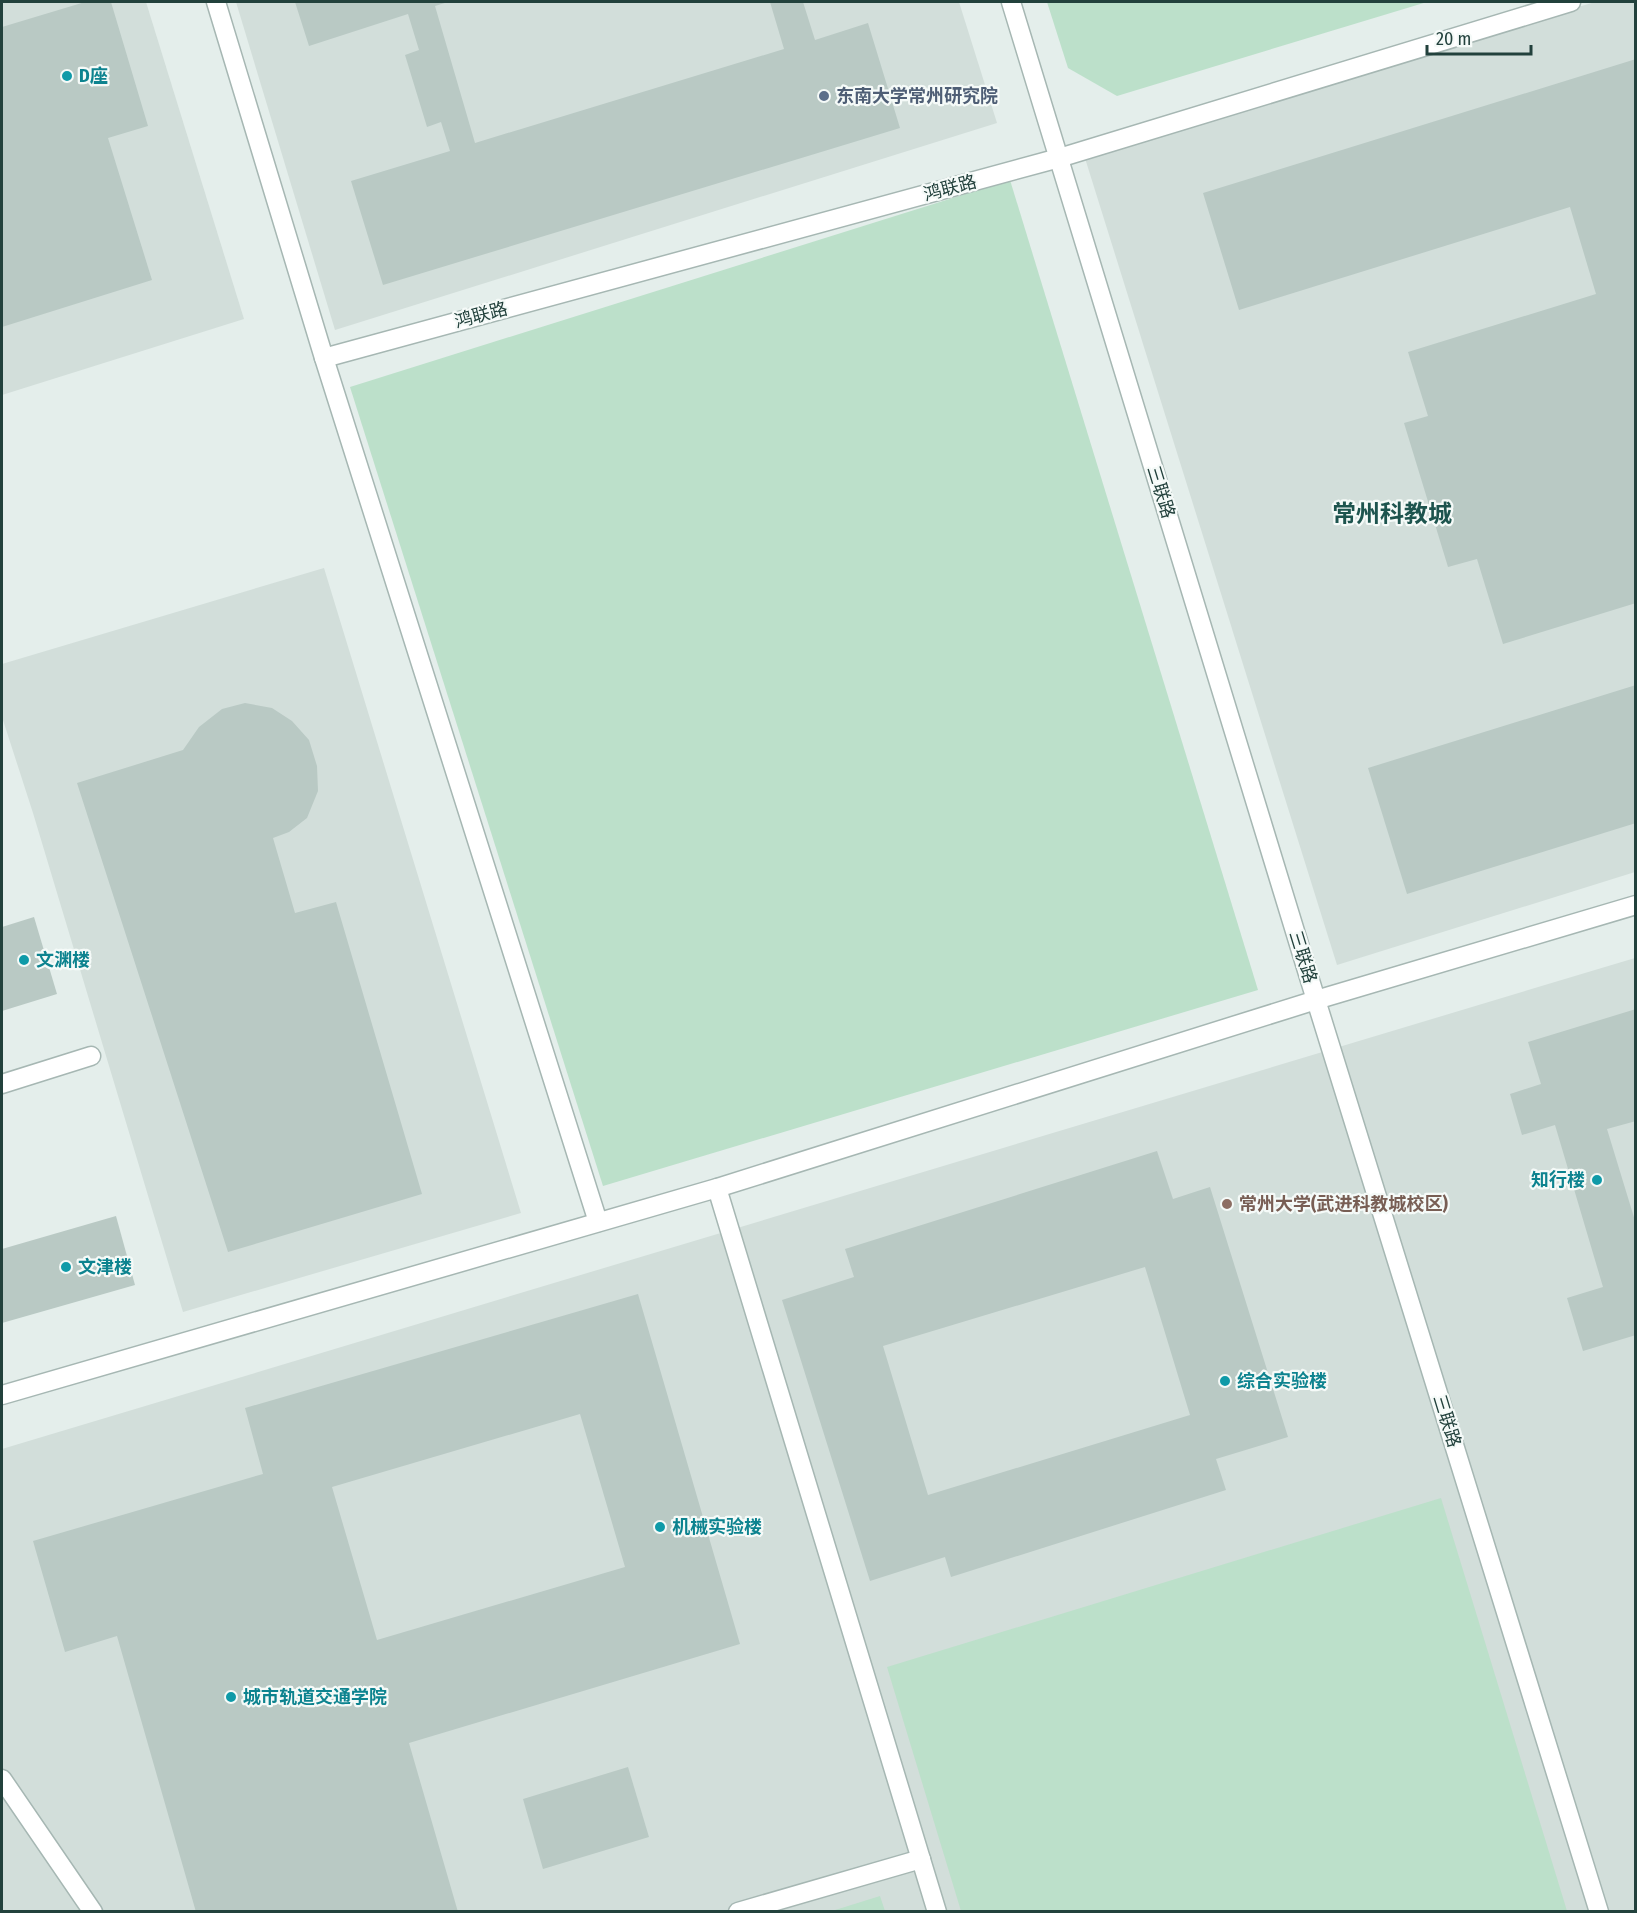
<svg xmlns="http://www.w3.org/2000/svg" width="1637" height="1913" font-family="'Fira Sans Condensed','Noto Sans SC',sans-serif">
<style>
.built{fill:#d2deda}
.green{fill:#bce0ca}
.building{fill:#b9c9c4;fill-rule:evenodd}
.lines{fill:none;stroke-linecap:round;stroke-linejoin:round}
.lane-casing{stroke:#a6b7b3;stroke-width:21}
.street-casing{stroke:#a6b7b3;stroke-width:21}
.lane{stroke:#fff;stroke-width:18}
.street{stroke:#fff;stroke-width:18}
.culture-dot{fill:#0f9aa8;stroke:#f5faf8;stroke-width:2}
.service-dot{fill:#5c6f8a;stroke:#f5faf8;stroke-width:2}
.education-dot{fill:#8d6e63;stroke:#f5faf8;stroke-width:2}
.labels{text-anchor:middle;stroke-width:4.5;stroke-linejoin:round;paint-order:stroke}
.culture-label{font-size:18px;font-weight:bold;fill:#0d838f;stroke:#f5faf8;text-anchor:start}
.service-label{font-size:18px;font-weight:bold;fill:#4e5e75;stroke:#f5faf8;text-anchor:start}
.street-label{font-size:18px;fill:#22413c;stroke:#f5faf8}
.education-label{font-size:18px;font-weight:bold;fill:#785e54;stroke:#f5faf8;text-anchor:start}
.district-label{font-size:24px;font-weight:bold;fill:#1d544e;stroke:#f5faf8}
</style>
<rect width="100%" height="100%" fill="#e4eeeb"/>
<g class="built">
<path d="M2,2H146L244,319L2,395Z"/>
<path d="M236,2H959L997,123L335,330Z"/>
<path d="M1595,2H1635V872L1337,965L1084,155Z"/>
<path d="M324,568L521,1213L183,1312L33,813L2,717V664Z"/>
<path d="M1635,958V1911H2V1449Z"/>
</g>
<g class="green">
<path d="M1047,2H1427L1117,96L1068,68Z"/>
<path d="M1010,180L1258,990L603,1186L350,387Z"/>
<path d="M1441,1498L1567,1911H961L887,1667Z"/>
<path d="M880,1896L885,1911H832Z"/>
</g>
<g class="building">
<path d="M85,2H111L148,126L108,138L152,280L2,327V27Z"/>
<path d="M295,2H448L435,6L475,143L784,49L770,2H803L815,40L868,23L900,128L383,285L351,181L450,151L441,122L427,127L405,55L419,50L408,14L309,46Z"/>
<path d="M1636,59V603L1503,644L1477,559L1448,567L1404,423L1428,416L1408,352L1596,294L1570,207L1239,310L1203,193Z"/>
<path d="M1636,685V823L1407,894L1368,768Z"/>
<path d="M245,703L272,708L292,721L309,740L317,766L318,791L307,818L289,832L273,838L295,913L336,902L422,1194L228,1252L77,783L183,750L199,727L222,709Z"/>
<path d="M34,917L57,994L2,1011V927Z"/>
<path d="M1636,1009V1121L1607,1129L1636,1224V1335L1583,1351L1567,1298L1603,1287L1555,1125L1522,1135L1510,1094L1541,1084L1528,1042Z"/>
<path d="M1157,1151L1173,1199L1210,1187L1288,1437L1216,1459L1226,1490L951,1577L945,1557L870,1581L782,1300L854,1277L845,1249ZM1145,1267L1190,1415L928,1495L883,1346Z"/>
<path d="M116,1216L135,1285L2,1323V1249Z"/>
<path d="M638,1294L740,1644L409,1743L458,1912H196L117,1636L65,1652L33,1541L263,1474L245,1408ZM580,1414L625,1567L377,1640L332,1487Z"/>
<path d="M628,1767L649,1837L543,1869L523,1799Z"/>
</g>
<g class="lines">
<g class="lane-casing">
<g id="lane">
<path d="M1316,1000L1599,1912"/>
<path d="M2,1084L91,1056"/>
<path d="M717,1188L937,1912"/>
<path d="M2,1779L93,1912"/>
<path d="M738,1912L921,1859"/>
</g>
</g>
<g class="street-casing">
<g id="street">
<path d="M216,2L324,358L598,1222"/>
<path d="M1011,2L1316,1000"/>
<path d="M324,358L1059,158L1571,2"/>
<path d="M2,1395L717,1188L1316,1000L1636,905"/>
</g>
</g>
<use href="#lane" class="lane"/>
<use href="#street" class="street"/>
</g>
<g class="culture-dot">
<circle cx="67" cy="76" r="6"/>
<circle cx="24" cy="960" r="6"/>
<circle cx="1597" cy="1180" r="6"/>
<circle cx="66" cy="1267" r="6"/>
<circle cx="1225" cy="1381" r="6"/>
<circle cx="660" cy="1527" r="6"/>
<circle cx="231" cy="1697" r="6"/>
</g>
<circle class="service-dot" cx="824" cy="96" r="6"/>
<circle class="education-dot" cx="1227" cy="1204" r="6"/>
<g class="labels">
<g class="culture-label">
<text x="79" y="82">D座</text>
<text x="36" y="966">文渊楼</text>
<text x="1585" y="1186" text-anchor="end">知行楼</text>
<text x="78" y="1273">文津楼</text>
<text x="1237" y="1387">综合实验楼</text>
<text x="672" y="1533">机械实验楼</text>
<text x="243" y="1703">城市轨道交通学院</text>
</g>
<g class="service-label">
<text x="836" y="102">东南大学常州研究院</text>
</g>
<g class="street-label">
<text transform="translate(950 188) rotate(-15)" y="6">鸿联路</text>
<text transform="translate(481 315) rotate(-15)" y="6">鸿联路</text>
<text transform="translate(1161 492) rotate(73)" y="6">三联路</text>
<text transform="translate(1303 957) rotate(73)" y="6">三联路</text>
<text transform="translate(1447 1421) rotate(73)" y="6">三联路</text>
</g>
<g class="education-label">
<text x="1239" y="1210">常州大学(武进科教城校区)</text>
</g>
<g class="district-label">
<text x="1392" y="522">常州科教城</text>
</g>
</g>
<rect width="1637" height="1913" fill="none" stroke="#22413c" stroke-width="6"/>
<path d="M1427 45v9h104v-9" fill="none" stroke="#22413c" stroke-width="3"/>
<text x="1436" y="45" font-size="18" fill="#22413c" stroke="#f5faf8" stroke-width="4.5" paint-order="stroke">20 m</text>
</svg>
